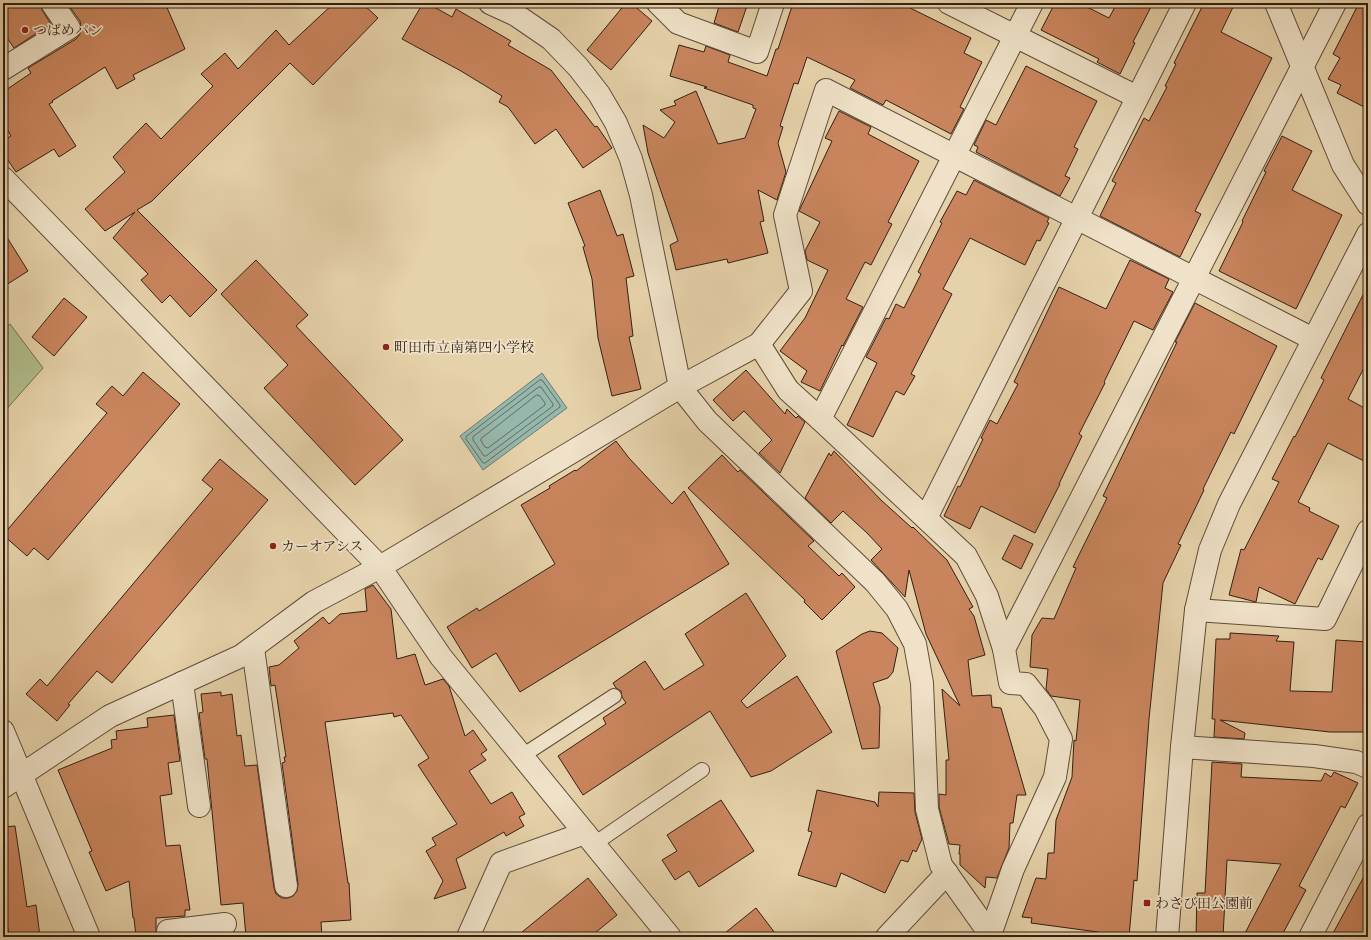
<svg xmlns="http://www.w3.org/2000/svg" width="1371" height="940" font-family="'Sorts Mill Goudy','Noto Serif JP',serif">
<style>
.green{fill:#b1bd8c;stroke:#726e50}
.water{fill:#96b7ab;stroke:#6e7a6f}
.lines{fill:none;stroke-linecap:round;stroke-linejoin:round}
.shore{stroke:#646b60;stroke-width:1}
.building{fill:#ca855e;stroke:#321f14}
.service-casing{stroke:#5f4c3a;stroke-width:16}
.minor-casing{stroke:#5f4c3a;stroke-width:24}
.tertiary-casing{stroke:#5f4c3a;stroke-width:24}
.service{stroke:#efe2c8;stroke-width:14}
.minor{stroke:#efe2c8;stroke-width:22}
.tertiary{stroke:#efe2c8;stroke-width:22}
.poi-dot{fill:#8f2418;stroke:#efe2c8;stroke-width:1.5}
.labels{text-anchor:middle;stroke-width:3.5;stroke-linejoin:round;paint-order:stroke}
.poi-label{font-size:14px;fill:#321f14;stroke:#efe2c8;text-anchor:start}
</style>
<rect width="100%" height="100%" fill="#e6d2aa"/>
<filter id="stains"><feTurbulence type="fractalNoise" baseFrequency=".005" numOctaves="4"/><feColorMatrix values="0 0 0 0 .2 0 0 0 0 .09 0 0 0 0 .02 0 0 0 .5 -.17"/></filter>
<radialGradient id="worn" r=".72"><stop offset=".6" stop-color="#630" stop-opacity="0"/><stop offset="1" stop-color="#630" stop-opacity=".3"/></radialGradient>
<path class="green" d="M10,324L43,368L3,413V329Z"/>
<path class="water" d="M542,373L567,408L483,470L460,436Z"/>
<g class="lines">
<g class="shore">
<path d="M540,380H542L560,405V407L485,463H483L466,439V437Z"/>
<path d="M539,387H541L553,404V406L486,456H484L473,440V437Z"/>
<path d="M537,395L540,396L545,403V405L488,448L485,447L481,441V439Z"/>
</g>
</g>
<g class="building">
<path d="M3,3H40L42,10L51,24L14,48L3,32Z"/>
<path d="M67,3H165L185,49L133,75L135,79L117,89L105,67L52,101L53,102L49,104L76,146L59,157L54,149L16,172L3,153V141L11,136L3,122V92L31,73L28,68L76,39L80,34L81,28L80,21Z"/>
<path d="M334,3H362L378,18L313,85L290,63L152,201L137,210L217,290L190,317L170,295L162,303L141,280L148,274L113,238L135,212L105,231L85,209L125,172L113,157L146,123L161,139L213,86L201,74L225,53L238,69L276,30L289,45Z"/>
<path d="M423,3H427L452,17L456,9L511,41L508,45L551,70L595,127L597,126L612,148L583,168L556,129L535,144L508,107L499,102L502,96L461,71L402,39Z"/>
<path d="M626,3H631L652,21L611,70L587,50Z"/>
<path d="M720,3H748L738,32L714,23Z"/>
<path d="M793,3H900L971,38L964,53L982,62L960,107L964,109L951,134L886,100L883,105L850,88L855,80L807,57L798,84L794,83L780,126L783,127L778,143L786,172L777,200L758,190L764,221L760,222L768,253L728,263L727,259L676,270L670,245L678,241L648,153L643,125L664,138L675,122L660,110L676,105L674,101L696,91L718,144L745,138L756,109L753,108V105L704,88L707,87L670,76L679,45L704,52L706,46L730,55L728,62L767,76L776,49H778Z"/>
<path d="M1055,3H1079L1109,18L1117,3H1153L1133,42L1135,43L1120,74L1097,62L1099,59L1041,30Z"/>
<path d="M1204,3H1235L1221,32L1272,58L1195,211L1201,214L1180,257L1100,216L1116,183L1112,181L1144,118L1149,121L1167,87L1165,86L1176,64L1174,63Z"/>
<path d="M1359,3H1368V109L1337,93L1341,85L1328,79L1340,58L1333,54Z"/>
<path d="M1026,66L1097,101L1074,147L1078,149L1065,176L1070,178L1060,196L976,152L978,147L974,145L986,120L996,125Z"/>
<path d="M839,111L871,127L868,134L919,161L888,222L892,224L871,265L865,262L846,299L863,307L843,346L842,345L820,391L801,382L807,371L780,351L805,318L828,270L807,260L805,251L820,222L799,211L832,141L825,138Z"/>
<path d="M1282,136L1312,151L1292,190L1342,215L1296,309L1219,271L1243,222L1242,221L1266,172L1264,171Z"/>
<path d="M974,180L1049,218L1047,222L1049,223L1040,241L1037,240L1025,265L970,238L943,289L952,294L911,374L915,376L904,395L896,391L873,437L847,425L877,363L866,357L886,318L889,319L896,304L904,308L921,274L918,272L942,223L940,222L957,191L966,195Z"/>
<path d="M600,190L617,236L623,234L634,276L626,278L633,336L629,337L641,389L612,396L598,338L592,279L583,247L585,246L568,203Z"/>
<path d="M3,231L28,271L3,287Z"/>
<path d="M256,260L308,315L296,326L403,440L355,485L264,388L288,365L221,294Z"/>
<path d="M1130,260L1169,279L1165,288L1173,292L1153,330L1134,321L1104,382L1105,383L1079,434L1082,436L1059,484H1060L1035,533L981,506L970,529L944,516L958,486L960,487L983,439L981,438L990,420L997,424L1018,384L1014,382L1059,287L1106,309Z"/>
<path d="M1368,285V360L1348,399L1368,410V463L1328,443L1298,502L1310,508L1309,511L1339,526L1322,560L1318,558L1295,604L1259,587L1256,602L1229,595L1241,549L1244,550L1279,482L1272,479L1294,436L1295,437L1324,380L1321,378Z"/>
<path d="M64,298L87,317L54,356L32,337Z"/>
<path d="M1195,303L1277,346L1234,434L1231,432L1203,489L1204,490L1178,544L1181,545L1163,583L1149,719L1137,881L1134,880L1129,937L1098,934V932L1031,923L1032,918L1022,917L1036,878L1046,879L1048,853H1054L1056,820L1072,777L1074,740L1076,741L1080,700L1051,696L1046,689L1048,669L1030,667L1032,635L1042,618L1054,619L1076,568L1073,567L1107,498L1103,496L1177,342H1175Z"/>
<path d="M746,370L785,414L787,409L796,418L798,416L805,422L780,473L759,453L772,440L744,411L733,421L713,400Z"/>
<path d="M143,372L180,404L48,560L34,548L27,556L3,535L107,413L96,404L112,386L123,396Z"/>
<path d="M616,441L629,458L672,504L684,491L729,564L520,692L496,653L472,668L447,627L477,608L479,611L555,564L521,505L550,488L549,486L575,470L576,471Z"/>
<path d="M834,451L881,500L912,528L913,527L947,560L973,607L969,609L974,616L985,655L968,660L972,696L991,695L992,707L1001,708L1026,795H1017L1013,823H1010L1009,848L997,878L986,877L985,888L960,865V854H959L960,845L949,844L939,807V794L946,795V760H949L942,689L960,706L926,634L909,570L905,597L871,560L882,549L867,533L843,511L831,523L805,498L829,453L831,456Z"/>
<path d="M722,455L738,472L740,470L814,541L808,546L839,576L842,573L855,587L822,620L804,602L805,600L688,488Z"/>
<path d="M220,459L268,500L112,683L97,671L68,704L70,705L57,721L26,694L40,679L47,686L213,489L202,480Z"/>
<path d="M1014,535L1033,544L1021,569L1002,559Z"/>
<path d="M373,585L391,609L397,659L415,654L425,685L443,679L449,686L465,736L473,730L487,750L481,754L486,760L469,771L491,804L512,792L525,814L519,817L524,826L506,836L504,832L456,859L466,888L434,899L443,881L426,851L436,845L432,838L457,824L418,765L429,758L401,715L394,717L393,713L325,722L348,883H349L351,920L321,922L322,937H246L243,903L221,905L207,759H205L199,713L203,712L201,694L221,692V696L232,694L237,736L241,735L245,766L257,765L274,888L276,894L282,898H288L293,896L297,891L298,884L282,763L285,762L284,757H286L275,685L271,686L269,667L279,665L299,648L294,641L323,617L329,624L340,614L367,611L365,589Z"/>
<path d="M746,593L786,656L741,701L747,708L797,676L832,732L771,771L751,777L710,711L583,795L558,756L606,724L603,718L626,703L622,697L621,691L616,688L613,683L645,661L664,690L704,665L685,634Z"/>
<path d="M870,631L882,633L898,648L893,672L888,678L873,683L880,707L879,748L862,749L836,651L862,634Z"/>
<path d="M1230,633L1279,636L1276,641L1294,642L1290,691L1332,692L1336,640L1368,642V708L1365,732H1330L1220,720L1245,733L1244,739L1214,737L1215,719H1212L1216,639H1230Z"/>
<path d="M174,715L180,761L168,763L172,794L160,796L166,846L180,845L190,910H185V916L156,918V932L157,937H136L134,918H133L129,881L106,891L89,852L92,851L58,770L112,748L111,740L117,739L116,731L148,727L147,718Z"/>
<path d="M1212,762L1242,764L1241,777L1321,781L1325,773L1331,777L1334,772L1358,783L1345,808L1341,806L1299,886L1306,890L1281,937H1243L1281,864L1227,860L1223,937H1196L1197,893H1205Z"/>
<path d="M817,790L875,802L878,807L879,792L914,793L915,812L922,839L916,852L913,850L908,862L901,860L885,893L841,873L836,887L798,875L812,832L808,831Z"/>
<path d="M721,800L754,851L699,887L689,871L675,880L662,860L677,851L667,835Z"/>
<path d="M15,826L27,907L36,905L40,937H9L3,895V827Z"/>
<path d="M1368,869V937H1331Z"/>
<path d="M588,878L617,915L590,937H516Z"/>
<path d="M756,908L778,937H720Z"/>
</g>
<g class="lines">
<g class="service-casing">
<g id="service">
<path d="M522,756L614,696"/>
<path d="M594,844L702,770"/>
</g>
</g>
<g class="minor-casing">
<g id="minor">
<path d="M490,3L516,15L551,39L578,67L599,94L616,123L631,159L641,195L680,387L707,421L875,582L897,609L915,644L922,683L927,809L941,865L992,937"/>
<path d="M658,3L678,23L757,52L773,3"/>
<path d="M949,3L1137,97"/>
<path d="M3,69L69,28L52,3"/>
<path d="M3,178L380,567L441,657L670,937"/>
<path d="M759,344L788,390L820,419L966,556L987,596L1004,649L1010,683L1026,684L1045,708L1061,739L1055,777L1013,869L990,935"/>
<path d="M820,419L1032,3"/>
<path d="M926,518L1185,3"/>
<path d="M1196,610L1325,619L1368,531"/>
<path d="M253,648L286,886"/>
<path d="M1004,649L1335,3"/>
<path d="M182,683L199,806"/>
<path d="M1182,747L1314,756L1356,762L1368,767"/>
<path d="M3,787L110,716L241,656L314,602L380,567L680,387L759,344L801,291L785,215L826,90L1313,339"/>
<path d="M168,931L225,924"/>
<path d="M468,937L501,863L585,833"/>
<path d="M887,937L947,873"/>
<path d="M1310,937L1368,825"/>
</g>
</g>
<g class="tertiary-casing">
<g id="tertiary">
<path d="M1276,3L1343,165L1368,204"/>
<path d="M3,731L89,937"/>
<path d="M1167,937L1182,747L1196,610L1210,550L1229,504L1368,234"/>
</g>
</g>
<use href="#service" class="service"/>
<use href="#minor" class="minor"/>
<use href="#tertiary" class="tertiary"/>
</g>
<g class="poi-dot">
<circle cx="25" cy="30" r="4"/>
<circle cx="386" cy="347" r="4"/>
<circle cx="273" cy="546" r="4"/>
<rect x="1143" y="899" width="8" height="8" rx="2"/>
</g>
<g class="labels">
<g class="poi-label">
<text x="33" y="35">つばめパン</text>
<text x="394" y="352">町田市立南第四小学校</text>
<text x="281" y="551">カーオアシス</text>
<text x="1155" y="908">わさび田公園前</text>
</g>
</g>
<rect width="1371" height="940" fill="none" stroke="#e6d2aa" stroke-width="16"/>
<rect x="4" y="4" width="1363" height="932" fill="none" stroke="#321f14" stroke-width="2"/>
<rect x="8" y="8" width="1355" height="924" fill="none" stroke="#321f14"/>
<rect width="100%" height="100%" filter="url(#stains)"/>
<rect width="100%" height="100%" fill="url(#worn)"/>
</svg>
